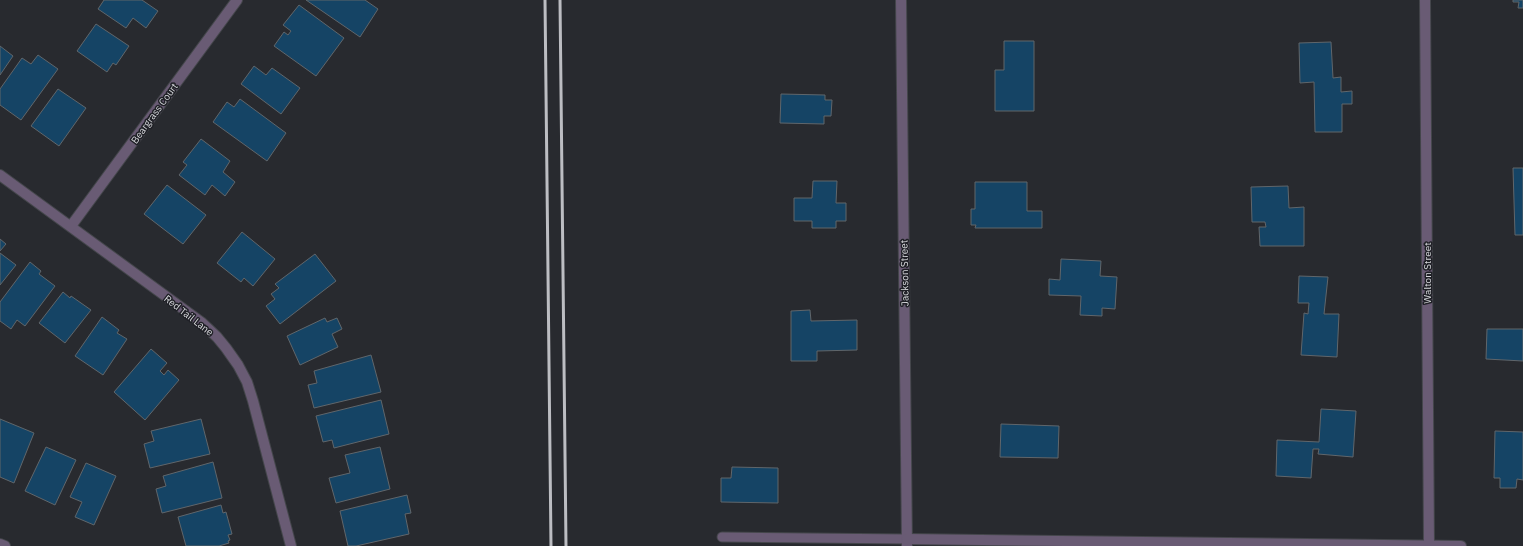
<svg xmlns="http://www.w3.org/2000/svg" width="1523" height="546" font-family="'IBM Plex Sans',sans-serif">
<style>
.building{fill:#154465;stroke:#60666b}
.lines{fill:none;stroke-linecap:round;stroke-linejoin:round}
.service-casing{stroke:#44464b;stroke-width:11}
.minor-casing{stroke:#44464b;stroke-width:12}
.service{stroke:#695b74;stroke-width:9}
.minor{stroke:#695b74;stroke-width:10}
.rail{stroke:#bcbdc2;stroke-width:3}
.labels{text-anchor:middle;stroke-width:3;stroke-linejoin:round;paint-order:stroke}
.street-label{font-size:10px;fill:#d7d8dc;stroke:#1f2026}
</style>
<rect width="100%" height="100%" fill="#282a2f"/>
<g class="building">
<path d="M104,0H142L158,11L146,28L133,18L126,28L98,9Z"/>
<path d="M306,0H365L378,9L360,37Z"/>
<path d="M1513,0H1523V8H1518L1519,2H1513Z"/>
<path d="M299,5L344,38L316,76L274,46L284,32L288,35L291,31L283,25Z"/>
<path d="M96,24L129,46L116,65L113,63L107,72L77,51Z"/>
<path d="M1004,41H1034V111H995V70H1004Z"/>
<path d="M1331,42L1333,78L1341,77V92L1352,91V104H1342V132H1315L1314,82L1300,83L1299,43Z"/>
<path d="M0,46L13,56L0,75Z"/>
<path d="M38,55L58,69L21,120L0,105V89L22,58L31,64Z"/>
<path d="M254,66L266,75L272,68L300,88L281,114L241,84Z"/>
<path d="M58,89L86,108L59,146L31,126Z"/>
<path d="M781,94L825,95V100H832L831,116H824V124L780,123Z"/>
<path d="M240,99L286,133L267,161L213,122L227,102L234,107Z"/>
<path d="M201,139L230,161L223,172L235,182L225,196L212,185L205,195L179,175L187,165L183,162Z"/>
<path d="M1513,168H1523V235H1515Z"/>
<path d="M813,181H837L836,203H846V221H836V228H812V221H794V198H812Z"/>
<path d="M975,182H1027V211H1042V228H975L976,225H971V209H975Z"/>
<path d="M167,185L206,215L183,244L144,214Z"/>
<path d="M1288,186L1289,208L1304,207V246H1260L1259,227H1266L1265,222H1252L1251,187Z"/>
<path d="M242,232L275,259L253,286L244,278L241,282L217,263Z"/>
<path d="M0,239L6,244L0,251Z"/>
<path d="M0,253L16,265L0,285Z"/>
<path d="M315,254L336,281L280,324L266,306L275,299L271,294L279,288L275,284Z"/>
<path d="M1061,259L1101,261L1100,276L1117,277L1115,309L1102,308V316L1080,315L1081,296L1049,295V279L1060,280Z"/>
<path d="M30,262L41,271L39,274L55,286L25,326L17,320L11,329L0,321V302Z"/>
<path d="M1299,276L1328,277L1324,314H1339L1337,357L1301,355L1304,313L1308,314L1309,303H1298Z"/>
<path d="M63,292L70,298L71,296L91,310L65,343L39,323Z"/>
<path d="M810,310L811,321L857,320V350L817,351V361H791V311Z"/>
<path d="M102,317L119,330L117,333L127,339L103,375L75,356Z"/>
<path d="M325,318L327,322L337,318L342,329L332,334L338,347L300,365L287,336Z"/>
<path d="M1487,329H1523V361L1486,359Z"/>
<path d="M151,349L167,363L160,371L164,375L168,370L179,380L145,420L114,392Z"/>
<path d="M371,355L381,392L314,408L308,385L317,383L314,371Z"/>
<path d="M381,400L389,434L334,448L332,440L323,442L316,416Z"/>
<path d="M1321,409L1356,411L1353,457L1318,454L1319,449H1313L1311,478L1276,476L1277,440L1319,442Z"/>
<path d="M0,419L34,433L14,483L0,477Z"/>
<path d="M201,419L210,454L150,468L144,444L154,441L151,431Z"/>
<path d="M1001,424L1059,426L1058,458L1000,457Z"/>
<path d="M1495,431L1523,432V480L1517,479L1516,488H1500V478H1494Z"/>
<path d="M46,447L76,460L55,505L25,491Z"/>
<path d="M380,447L390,489L336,503L329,478L350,473L345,455Z"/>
<path d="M213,462L222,498L162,513L156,489L166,486L163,476Z"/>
<path d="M86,463L116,476L94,525L75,517L82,502L70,497Z"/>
<path d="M732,467L778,468V503L721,502V478H731Z"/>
<path d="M407,495L411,513L405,514L409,534L356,546H348L340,511Z"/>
<path d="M221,505L223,513L226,512L232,534L228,535L230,540L228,541L229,543L219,546H186L178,517Z"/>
</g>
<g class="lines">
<g class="service-casing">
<path id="service" d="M722,537L907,539"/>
</g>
<g class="minor-casing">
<g id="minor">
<path d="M901,0L907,546"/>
<path d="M1425,0L1429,546"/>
<path d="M0,175L201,322L217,337L226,348L238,365L247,382L253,401L291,546"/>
<path d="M71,226L237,0"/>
<path d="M907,539L1461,546"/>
<path d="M0,544L5,546"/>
</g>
</g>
<use href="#service" class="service"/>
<use href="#minor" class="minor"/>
<g class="rail">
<path d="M545,0L551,546"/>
<path d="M560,0L566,546"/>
</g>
</g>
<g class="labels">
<g class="street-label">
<text transform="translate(154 113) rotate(-54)" y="4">Beargrass Court</text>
<text transform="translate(904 273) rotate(-91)" y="4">Jackson Street</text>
<text transform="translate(1427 273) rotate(-90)" y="4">Walton Street</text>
<text transform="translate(189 315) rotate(38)" y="4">Red Tail Lane</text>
</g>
</g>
</svg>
